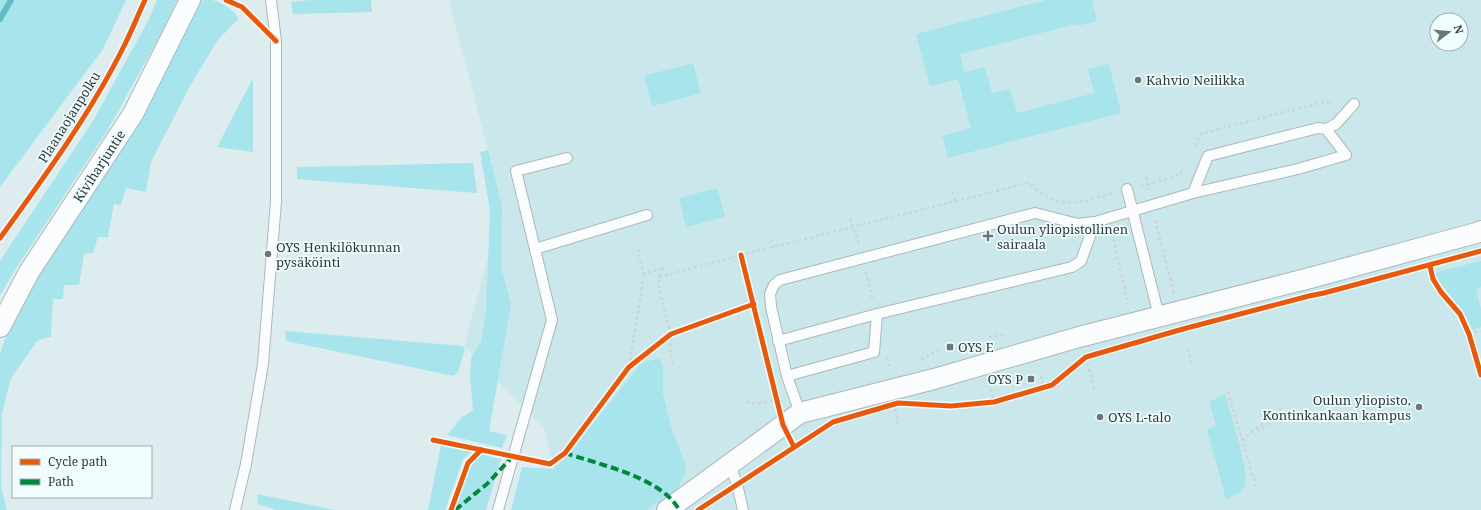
<svg xmlns="http://www.w3.org/2000/svg" width="1481" height="510" font-family="'Noto Serif',serif">
<style>
.built{fill:#cae7eb;fill-rule:evenodd}
.green{fill:#a7e4ec}
.lines{fill:none;stroke-linecap:round;stroke-linejoin:round}
.stream{stroke:#62bcc6;stroke-width:6}
.service-casing{stroke:#acb8ba;stroke-width:12}
.minor-casing{stroke:#acb8ba;stroke-width:22}
.path{stroke:#cfd4d5;stroke-width:2.5;stroke-dasharray:3 3;stroke-linecap:butt}
.service{stroke:#fafcfd;stroke-width:10}
.minor{stroke:#fafcfd;stroke-width:20}
.quiet{stroke:#00873e;stroke-width:4;stroke-dasharray:8 4;stroke-linecap:butt}
.cycleway-casing{stroke:#f1fcfe;stroke-width:8}
.cycleway{stroke:#e8590c;stroke-width:5}
.poi-dot{fill:#6b7879;stroke:#f1fcfe;stroke-width:1.5}
.labels{text-anchor:middle;stroke-width:3.5;stroke-linejoin:round;paint-order:stroke}
.poi-label{font-size:13px;fill:#2d393a;stroke:#f1fcfe;text-anchor:start}
.street-label{font-size:13px;fill:#2d393a;stroke:#f1fcfe}
</style>
<rect width="100%" height="100%" fill="#ddedef"/>
<path class="built" d="M449,0H1481V510H566L544,429L464,346L502,206ZM1437,20H1461V44H1437Z"/>
<g class="green">
<path d="M0,0H126L103,49L0,187Z"/>
<path d="M157,0H177L162,32L107,131L15,270L0,295V261L93,121L148,21Z"/>
<path d="M202,0C205,0 209,0 212,0C221,2 235,10 238,19L217,41L190,86L151,162L146,192L126,188L121,205L114,204L108,237H98L93,253L84,254L79,285H64L63,299H53L51,337L41,339L37,341L11,378L2,413L1,487L7,510H0V354L6,336L36,280L143,117Z"/>
<path d="M311,0H371L372,12L293,14L291,2Z"/>
<path d="M1046,0H1092L1097,21L1077,26L1076,24L960,54L964,72L985,67L992,93L1010,89L1017,113L1094,93L1088,69L1109,64L1121,113L948,158L942,136L971,128L958,79L930,86L916,34Z"/>
<path d="M693,63L701,93L652,106L644,76Z"/>
<path d="M253,78V152L217,147Z"/>
<path d="M488,150L502,206L501,268L511,304L489,431L507,435L502,448L447,435L461,418L473,410L470,377L471,358L481,342L486,311L490,210L480,152Z"/>
<path d="M473,163L477,193L297,179V167Z"/>
<path d="M717,188L725,217L686,227L679,198Z"/>
<path d="M1481,261V287L1476,289L1481,309V327L1473,330L1464,312L1437,279L1435,273Z"/>
<path d="M285,331L463,346L465,349L458,372L454,376L286,341Z"/>
<path d="M657,359H660L663,367V394L671,427L686,465L685,473L677,489L647,510H511L522,467L553,469L565,459L640,365L645,362Z"/>
<path d="M1225,394C1229,411 1252,476 1244,488C1240,494 1233,496 1226,499L1207,430L1216,425L1209,401L1214,400Z"/>
<path d="M441,445L471,452L463,459L445,510H428Z"/>
<path d="M480,454L501,459L486,510H454L470,465Z"/>
<path d="M257,494L335,510H277L258,504Z"/>
</g>
<g class="lines">
<path class="stream" d="M0,19L11,0"/>
<g class="service-casing">
<g id="service">
<path d="M1326,129L1336,124L1354,104"/>
<path d="M1127,189L1159,316"/>
<path d="M535,249L516,171L567,158"/>
<path d="M778,341L877,314L1072,267L1081,261L1095,222"/>
<path d="M787,376L874,352L877,314"/>
<path d="M800,413L787,376L771,307L770,294L774,285L780,280L1035,213L1078,224L1095,222L1193,193L1298,169L1346,155L1326,129L1318,128L1208,156L1193,193"/>
<path d="M730,465L737,484L743,510"/>
<path d="M235,510L246,464L263,364L276,201V41L271,0"/>
<path d="M498,510L552,320L535,249L647,215"/>
</g>
</g>
<g class="minor-casing">
<g id="minor">
<path d="M0,327L29,272L133,114L190,0"/>
<path d="M667,510L800,413L934,379L1079,337L1310,278L1476,233L1481,231"/>
</g>
</g>
<g class="path">
<path d="M1195,146L1200,134L1324,102L1334,103"/>
<path d="M1146,177L1148,190"/>
<path d="M1141,186L1175,177L1184,170"/>
<path d="M952,192L955,201"/>
<path d="M850,218L859,244"/>
<path d="M1155,220L1174,293"/>
<path d="M1112,233L1128,304"/>
<path d="M771,239L774,247"/>
<path d="M638,249L644,274L662,268"/>
<path d="M663,268L658,285L671,334L670,352L674,367"/>
<path d="M866,272L873,301"/>
<path d="M659,277L741,255L1028,183C1035,188 1043,195 1051,199C1071,208 1094,198 1113,193"/>
<path d="M1469,334L1481,331"/>
<path d="M989,337L1006,335"/>
<path d="M1188,349L1192,366"/>
<path d="M1086,357L1094,389"/>
<path d="M887,358L891,370"/>
<path d="M921,360L940,349"/>
<path d="M629,367L644,274"/>
<path d="M1041,376L1044,387"/>
<path d="M991,389L994,402"/>
<path d="M1228,392L1256,487"/>
<path d="M746,402L758,404L778,399"/>
<path d="M895,409L898,425"/>
<path d="M1257,428L1259,430L1285,412"/>
<path d="M1242,440L1282,408"/>
</g>
<use href="#service" class="service"/>
<use href="#minor" class="minor"/>
<g class="quiet">
<path d="M565,453C598,464 663,478 679,510"/>
<path d="M455,510L487,484L513,456"/>
</g>
<g class="cycleway-casing">
<g id="cycleway">
<path d="M226,0L242,7L276,41"/>
<path d="M0,238C45,176 91,113 125,44C132,30 138,15 145,0"/>
<path d="M741,255L783,425L794,447"/>
<path d="M1430,266L1433,279L1441,292L1460,314L1469,334L1481,375"/>
<path d="M433,440L550,464L565,453L629,367L671,334L754,304"/>
<path d="M451,510L468,463L481,450"/>
<path d="M698,510L833,422L898,403L951,406L994,402L1052,385L1086,357L1183,329L1309,296L1324,293L1481,251"/>
</g>
</g>
<use href="#cycleway" class="cycleway"/>
</g>
<g class="poi-dot">
<circle cx="1138" cy="80" r="4"/>
<path d="M986 230h4v4h4v4h-4v4h-4v-4h-4v-4h4z"/>
<circle cx="268" cy="254" r="4"/>
<rect x="946" y="343" width="8" height="8" rx="2"/>
<rect x="1027" y="375" width="8" height="8" rx="2"/>
<circle cx="1419" cy="407" r="4"/>
<circle cx="1100" cy="417" r="4"/>
</g>
<g class="labels">
<g class="poi-label">
<text x="1146" y="85">Kahvio Neilikka</text>
<text x="997" y="234">Oulun yliopistollinen<tspan x="997" dy="15">sairaala</tspan></text>
<text x="276" y="252">OYS Henkilökunnan<tspan x="276" dy="15">pysäköinti</tspan></text>
<text x="958" y="352">OYS E</text>
<text x="1023" y="384" text-anchor="end">OYS P</text>
<text x="1411" y="405" text-anchor="end">Oulun yliopisto,<tspan x="1411" dy="15">Kontinkankaan kampus</tspan></text>
<text x="1108" y="422">OYS L-talo</text>
</g>
<g class="street-label">
<text transform="translate(69 117) rotate(-58)" y="5">Plaanaojanpolku</text>
<text transform="translate(99 166) rotate(-57)" y="5">Kiviharjuntie</text>
</g>
</g>
<rect x="12" y="446" width="140" height="52" fill="#f1fcfe" stroke="#a3aeb0"/>
<rect x="20" y="459" width="20" height="6" fill="#e8590c" stroke="#a3aeb0"/>
<text x="48" y="466" font-size="12" fill="#2d393a">Cycle path</text>
<rect x="20" y="479" width="20" height="6" fill="#00873e" stroke="#a3aeb0"/>
<text x="48" y="486" font-size="12" fill="#2d393a">Path</text>
<g transform="translate(1449 32) rotate(74)"><circle r="19" fill="#f1fcfe" stroke="#a3aeb0"/>
<path d="M0-3L7 15L0 10L-7 15Z" fill="#6b7879"/>
<text y="-6" font-size="11" font-weight="bold" text-anchor="middle" fill="#2d393a">N</text>
</g>
</svg>
